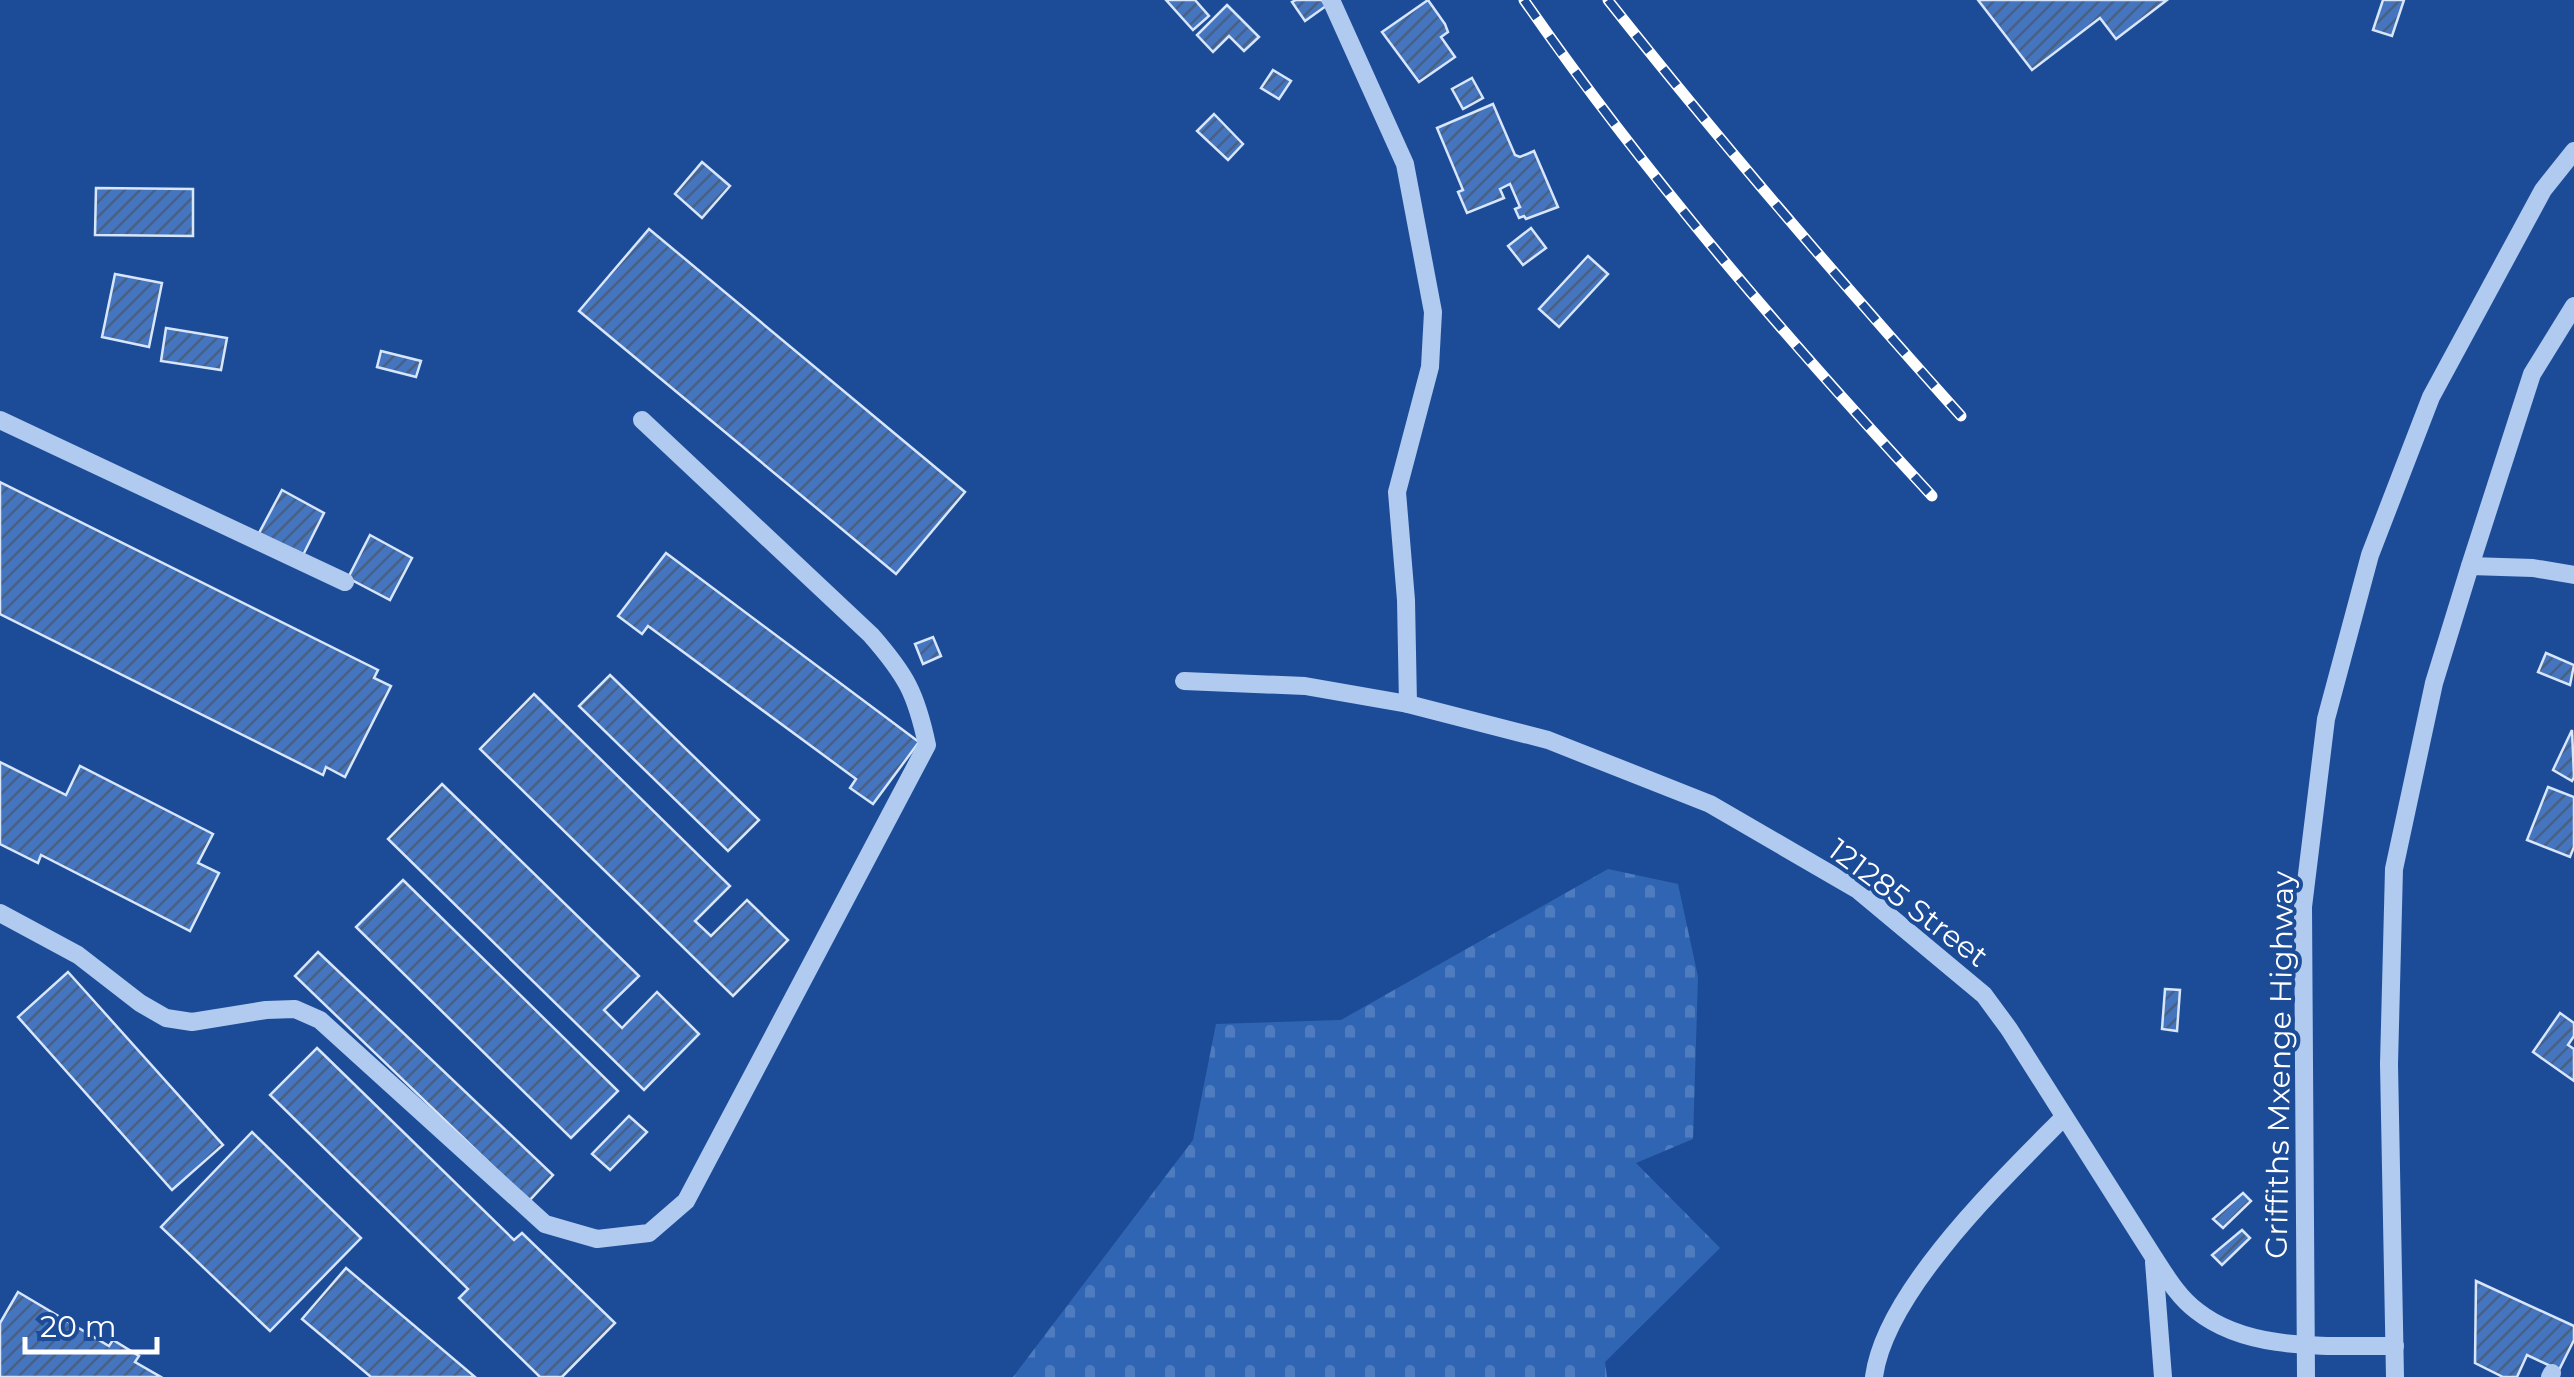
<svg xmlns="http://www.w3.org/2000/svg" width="2574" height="1377" font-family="Montserrat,sans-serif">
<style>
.cemetery{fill:url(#cemetery-stones)}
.building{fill:url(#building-hatch);stroke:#d7e6fb;stroke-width:2.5}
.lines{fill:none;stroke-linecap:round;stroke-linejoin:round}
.minor{stroke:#b0caf0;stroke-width:18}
.rail-casing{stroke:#fff;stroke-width:11}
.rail{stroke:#1c4c97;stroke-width:8;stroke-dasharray:22;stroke-linecap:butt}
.labels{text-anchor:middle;stroke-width:8;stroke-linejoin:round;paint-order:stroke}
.street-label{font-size:30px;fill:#fff;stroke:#1c4c97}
</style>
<defs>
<pattern id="cemetery-stones" width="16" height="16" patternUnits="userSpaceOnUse" patternTransform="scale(2.5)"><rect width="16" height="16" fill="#3065b4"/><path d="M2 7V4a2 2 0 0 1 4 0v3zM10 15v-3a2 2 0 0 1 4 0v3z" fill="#4f7cbf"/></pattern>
<pattern id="building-hatch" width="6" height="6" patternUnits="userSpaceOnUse" patternTransform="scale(2.5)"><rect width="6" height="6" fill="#4475be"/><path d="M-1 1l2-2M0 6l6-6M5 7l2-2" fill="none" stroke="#486085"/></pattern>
</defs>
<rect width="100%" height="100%" fill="#1c4c97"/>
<path class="cemetery" d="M1608,869L1678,884L1698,977L1693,1139L1636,1163L1720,1248L1605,1362L1607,1377H1013L1193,1140L1216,1024L1341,1020Z"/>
<g class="building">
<path d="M1166,0H1195L1209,16L1193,30Z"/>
<path d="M1296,0H1322L1326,6L1305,21L1292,2Z"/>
<path d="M1428,0L1445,24L1448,32L1441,37L1455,57L1419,82L1382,32Z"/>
<path d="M1978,0H2167L2116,39L2100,18L2032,70Z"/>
<path d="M2383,0H2404L2392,36L2373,30Z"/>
<path d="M1227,5L1259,37L1244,51L1229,36L1213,52L1197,35Z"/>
<path d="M1273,70L1291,81L1279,99L1261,88Z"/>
<path d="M1472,78L1483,98L1463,109L1452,89Z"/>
<path d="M1493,104L1515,155L1520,157L1534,151L1558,207L1526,219L1524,216L1519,218L1515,209L1520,207L1510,184L1500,189L1504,198L1467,213L1458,192L1463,190L1437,128Z"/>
<path d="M1214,114L1243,144L1228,160L1197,131Z"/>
<path d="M702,162L730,186L702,218L675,194Z"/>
<path d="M96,188L193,189V236L95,235Z"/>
<path d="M1531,228L1546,248L1523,265L1508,246Z"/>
<path d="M649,229L965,492L896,574L579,311Z"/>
<path d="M1588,256L1608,274L1559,327L1539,309Z"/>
<path d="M115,274L162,283L149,347L102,337Z"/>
<path d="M166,328L227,338L221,370L161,361Z"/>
<path d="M381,351L421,361L416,377L377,367Z"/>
<path d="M0,482L378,670L374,678L391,686L345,777L326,767L323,775L0,614Z"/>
<path d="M282,490L324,513L303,555L259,533Z"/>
<path d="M370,535L412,558L390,600L348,578Z"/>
<path d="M666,553L919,742L873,804L850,788L856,779L648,626L642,634L618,616Z"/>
<path d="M933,637L941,656L923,664L915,644Z"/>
<path d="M2546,653L2574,665L2570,685L2538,672Z"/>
<path d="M610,675L759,820L728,851L579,706Z"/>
<path d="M534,694L730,886L695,921L711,936L747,900L788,940L733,996L480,749Z"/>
<path d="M2572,730L2574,777L2572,781L2553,770Z"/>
<path d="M0,762L66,795L80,766L213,834L198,863L219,873L190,931L41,855L38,863L0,844Z"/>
<path d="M442,784L639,976L604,1010L622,1028L657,992L699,1034L644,1090L388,839Z"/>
<path d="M2548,787L2574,797V847L2570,857L2527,840Z"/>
<path d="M403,880L618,1091L571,1138L356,927Z"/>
<path d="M318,952L553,1175L529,1201L295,976Z"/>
<path d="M68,972L223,1145L172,1190L18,1017Z"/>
<path d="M2165,989L2180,990L2177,1031L2162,1029Z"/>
<path d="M2560,1013L2574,1023V1036L2568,1045L2574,1049V1081L2533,1052Z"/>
<path d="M317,1048L514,1240L522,1233L615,1323L562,1377H540L459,1298L468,1289L270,1095Z"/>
<path d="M629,1116L647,1132L610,1170L592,1154Z"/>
<path d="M252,1132L361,1238L270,1331L161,1227Z"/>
<path d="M2243,1193L2251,1201L2223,1228L2213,1219Z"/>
<path d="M2242,1230L2250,1238L2222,1265L2212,1255Z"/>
<path d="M346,1268L475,1377H371L302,1319Z"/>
<path d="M2476,1281L2574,1326V1340L2559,1370L2527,1355L2517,1377H2503L2475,1363Z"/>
<path d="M18,1292L109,1346L113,1340L139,1356L135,1362L161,1377H0V1323Z"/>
</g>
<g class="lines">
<g class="minor">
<path d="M1331,0L1405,164L1433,312L1430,367L1397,492L1406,600L1408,704"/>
<path d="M0,420L345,582"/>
<path d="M2470,566L2533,568L2574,575"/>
<path d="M1184,681L1305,686L1408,704L1548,740L1710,804L1858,890L1984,995L2009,1029L2153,1256C2166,1276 2178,1297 2197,1311C2250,1353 2332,1345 2395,1346"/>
<path d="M0,913L78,955L140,1003L166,1018L192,1022L266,1010L295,1009L320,1020L545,1224L597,1239L649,1233L686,1201L927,745C916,693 906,675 871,635L642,420"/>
<path d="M2154,1262L2163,1377"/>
<path d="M1874,1377C1885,1291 2004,1178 2064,1117"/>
<path d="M2306,1377L2303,907L2326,719L2370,555L2431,397L2543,190L2574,151"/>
<path d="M2395,1377L2389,1064L2394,869L2434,683L2470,566L2532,374L2574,306"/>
<path d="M2550,1377L2552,1373"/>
</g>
<g class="rail-casing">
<g id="rail">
<path d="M1524,0C1647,177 1786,338 1932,496"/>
<path d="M1608,0C1721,143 1840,281 1961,416"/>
</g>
</g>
<use href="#rail" class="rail"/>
</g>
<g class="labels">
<g class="street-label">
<text transform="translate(1908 903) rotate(37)" y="10">121285 Street</text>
<text transform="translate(2280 1065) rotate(-89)" y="10">Griffiths Mxenge Highway</text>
</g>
</g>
<path d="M25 1337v15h132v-15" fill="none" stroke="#ffffff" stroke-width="5"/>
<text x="40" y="1337" font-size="30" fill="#ffffff" stroke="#1c4c97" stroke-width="8" paint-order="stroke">20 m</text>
</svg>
